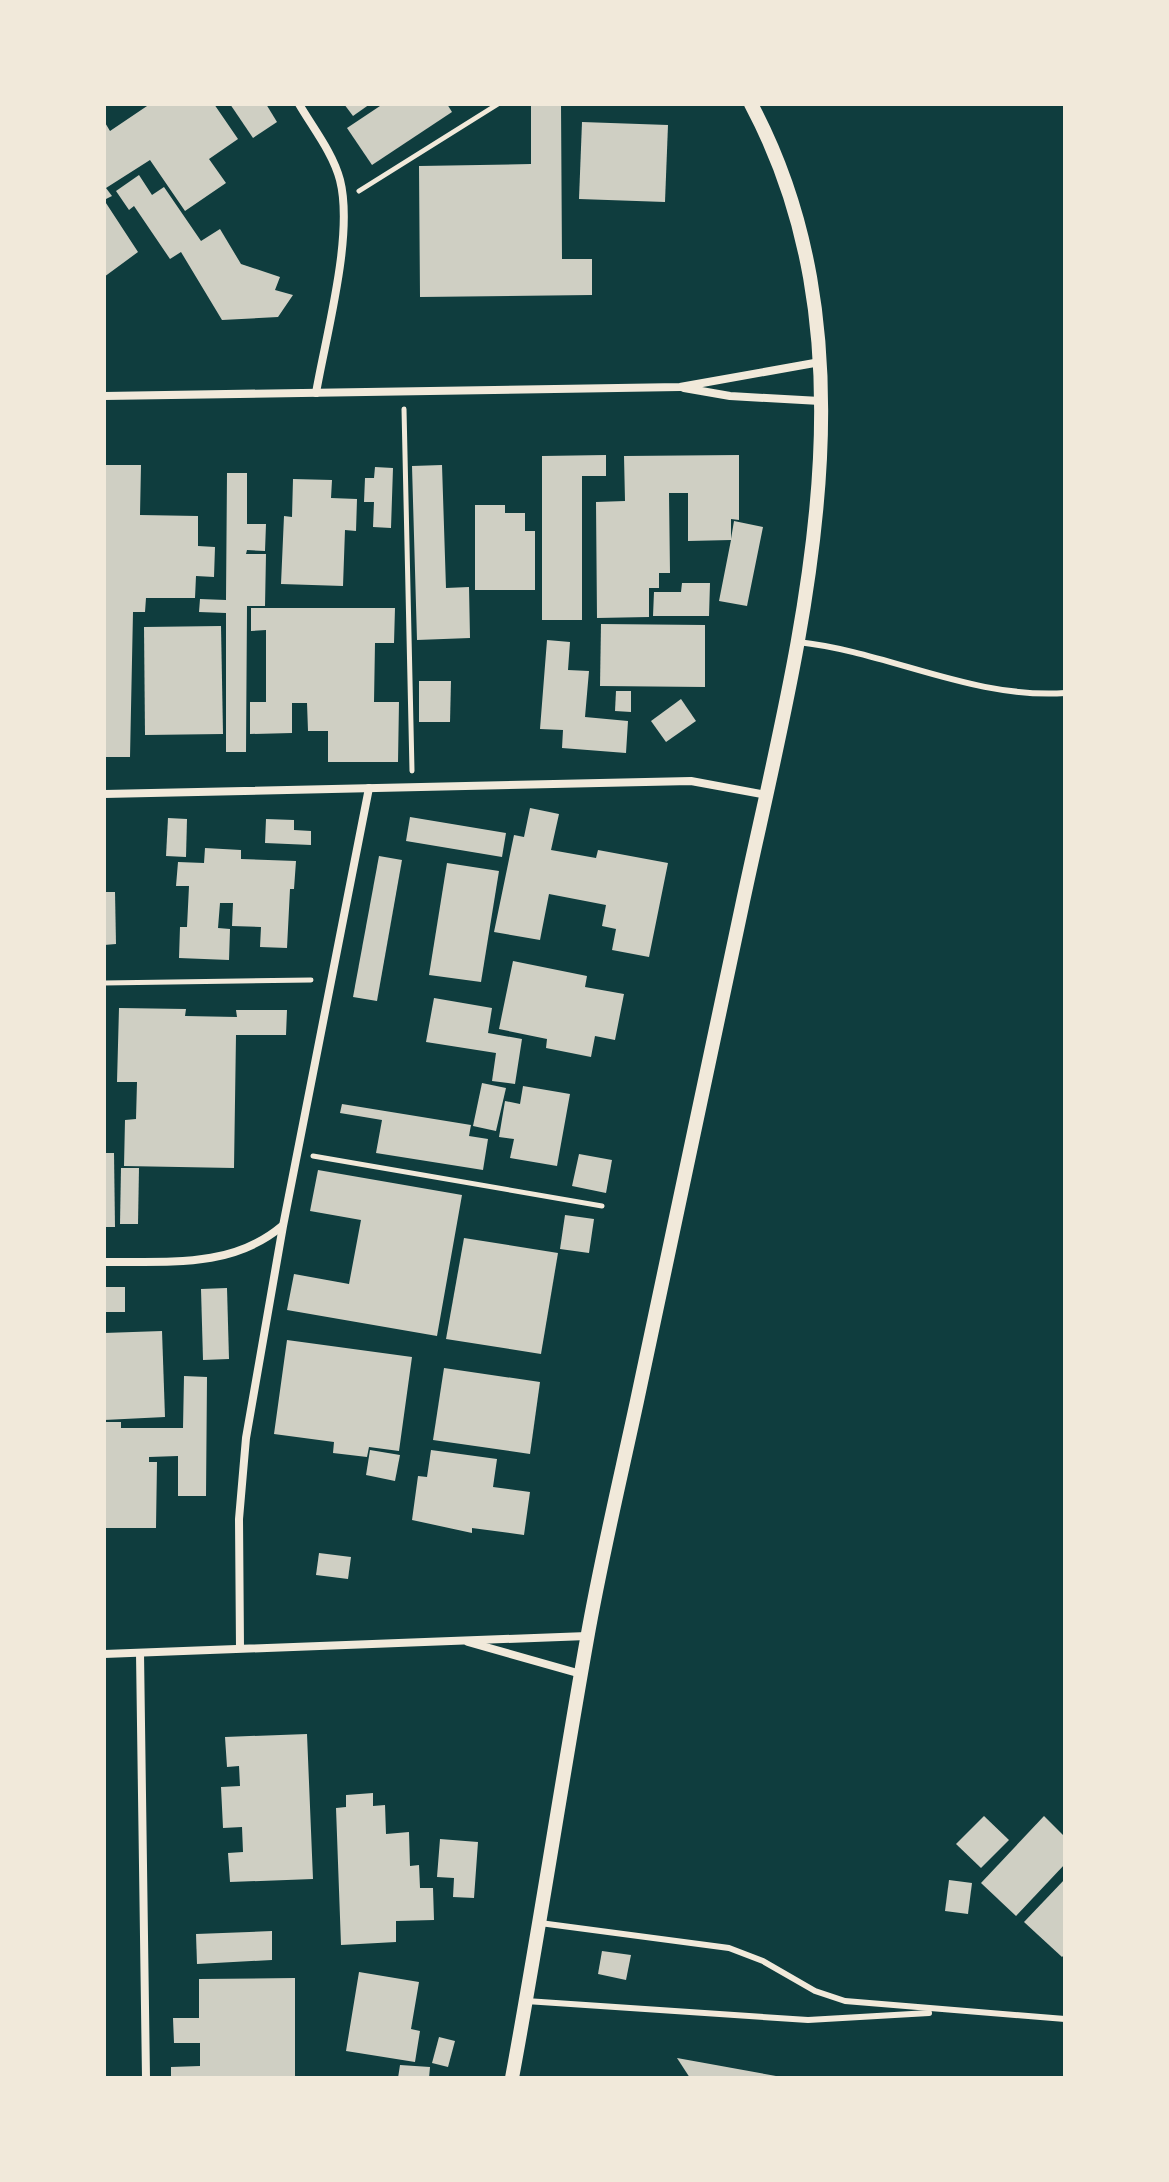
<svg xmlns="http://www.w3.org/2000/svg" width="1169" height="2182" font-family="Poppins,sans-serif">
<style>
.building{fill:#cfcfc3}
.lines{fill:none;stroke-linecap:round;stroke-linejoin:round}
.path{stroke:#f1e9da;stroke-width:5}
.service{stroke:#f1e9da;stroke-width:6}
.minor{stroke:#f1e9da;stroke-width:8}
.tertiary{stroke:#f1e9da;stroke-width:14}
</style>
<rect width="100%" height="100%" fill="#0f3d3e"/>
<g class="building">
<path d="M150,104H214L238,139L209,159L226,183L185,211L150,160L106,188L112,196L104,200L138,252L104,277V121L110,131Z"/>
<path d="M230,104H266L277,122L253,138Z"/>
<path d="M344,104H370L353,116Z"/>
<path d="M383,104H447L452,112L372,165L347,128Z"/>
<path d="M531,104H561L562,259H592V295L420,297L419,166L531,164Z"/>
<path d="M582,122L668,125L665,202L579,199Z"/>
<path d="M139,175L152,195L164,187L201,241L220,229L241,264L280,277L275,290L293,295L278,317L222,320L181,252L170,259L134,206L129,210L116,191Z"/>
<path d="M606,455V476H582V620H542V456Z"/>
<path d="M739,455V520L731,519V539L734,521L763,527L747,606L719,601L731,540L688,541V493H669L670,573H659V588H649V617L597,618L596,502L625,501L624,456Z"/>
<path d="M104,465H141L140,515L198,516V546L215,547L214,577L196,576L195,598H146L145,612H133L130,757H104Z"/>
<path d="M442,465L446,588L469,587L470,638L417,640L412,466Z"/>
<path d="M375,467L393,468L391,528L373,527L374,502H364L365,478H374Z"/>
<path d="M227,473H247V524H266L265,551L247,550L246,554H266L265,606H247L246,752H226V613L199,612L200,599L226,600Z"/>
<path d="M293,479L332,480L331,498L357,499L356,531L345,530L343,586L281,584L284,516L292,517Z"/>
<path d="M475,505H505V513H525V531H535V590H475Z"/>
<path d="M682,583H710L709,616H653L654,592H681Z"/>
<path d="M251,608H395L394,643H375L374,702H399L398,762H328V731H308L307,703H292V733L250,734V702H266V630L251,631Z"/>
<path d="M601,624L705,625V687L600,686Z"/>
<path d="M221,626L223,734L145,735L144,627Z"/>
<path d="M547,640L570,642L568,670L589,671L585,717L628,721L626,753L562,748L563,730L540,729Z"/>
<path d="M419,681H451L450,722H419Z"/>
<path d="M616,691H631V712L615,711Z"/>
<path d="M681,699L696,721L666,742L651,721Z"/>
<path d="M530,808L559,814L551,850L596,858L598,850L668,863L649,957L612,950L616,929L602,926L606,905L549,894L540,940L494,932L514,835L524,837Z"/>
<path d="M410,817L506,833L502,857L406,841Z"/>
<path d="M168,818L187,819L186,857L166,856Z"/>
<path d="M266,819L294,820V830L311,831V845L265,843Z"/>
<path d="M205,848L241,850V859L296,861L294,889H290L287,948L260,947L261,927L232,926L233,903H220L218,928L230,929L229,960L179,958L180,927H187L189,886H176L178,862L204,863Z"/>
<path d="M379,856L402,860L377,1001L353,997Z"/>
<path d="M447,863L499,871L481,982L429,975Z"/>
<path d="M104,892H115L116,944L104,945Z"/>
<path d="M513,961L587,976L585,987L624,994L615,1040L595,1036L591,1057L546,1048L547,1039L499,1029Z"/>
<path d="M434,998L492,1008L488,1033L522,1039L515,1084L492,1081L496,1053L426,1042Z"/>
<path d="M119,1008L186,1009L185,1016L237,1017L236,1010H287L286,1035H236L234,1168L124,1166L125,1120L136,1119L137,1082H117Z"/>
<path d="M482,1083L506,1088L496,1131L473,1126Z"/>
<path d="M523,1086L570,1094L557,1166L510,1158L514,1139L499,1137L505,1101L520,1104Z"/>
<path d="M342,1104L471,1125L469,1136L488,1139L483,1170L376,1153L382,1120L340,1113Z"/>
<path d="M104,1153H114L115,1227H104Z"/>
<path d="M579,1154L612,1160L606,1193L572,1186Z"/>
<path d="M121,1168H139L138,1224H120Z"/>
<path d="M318,1170L462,1195L437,1336L287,1310L294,1274L349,1284L361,1220L310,1211Z"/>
<path d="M565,1215L594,1219L589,1253L560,1249Z"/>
<path d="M464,1238L558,1253L541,1354L446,1339Z"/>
<rect x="104" y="1287" width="21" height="25"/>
<path d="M227,1288L229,1359L203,1360L201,1289Z"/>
<path d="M162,1331L165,1417L104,1420V1333Z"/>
<path d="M287,1340L412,1357L399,1451L369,1447L367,1457L333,1453L334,1442L274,1434Z"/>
<path d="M444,1368L540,1382L530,1454L433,1440Z"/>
<path d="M184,1376L207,1377L206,1496H178V1456L149,1457V1462H157L156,1528H104V1422H121V1428H183Z"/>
<path d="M370,1450L400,1455L395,1481L366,1475Z"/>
<path d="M431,1450L497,1459L493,1487L530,1492L524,1535L472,1528V1533L412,1520L418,1476L427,1477Z"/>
<path d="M319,1553L351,1557L348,1579L316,1575Z"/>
<path d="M307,1734L313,1879L230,1882L228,1853L243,1852L242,1827L223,1828L221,1787L240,1786L239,1766L227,1767L225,1737Z"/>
<path d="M373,1793V1806L385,1805L386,1834L409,1832L410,1866L419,1865L420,1888H433L434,1920L396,1921V1942L341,1945L336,1808L346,1807V1795Z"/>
<path d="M984,1816L1009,1840L981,1868L956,1844Z"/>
<path d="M1044,1816L1065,1837V1864L1016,1916L981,1883Z"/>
<path d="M440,1839L478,1842L474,1898L453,1897L454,1878L437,1877Z"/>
<path d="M1065,1879V1954L1062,1957L1024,1922Z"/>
<path d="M949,1880L972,1883L968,1914L945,1911Z"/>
<path d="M272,1931V1960L197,1964L196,1934Z"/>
<path d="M602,1951L631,1955L626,1980L598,1974Z"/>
<path d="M359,1972L419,1982L411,2029L420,2031L415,2062L346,2051Z"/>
<path d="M295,1978V2078H171V2067L200,2066V2043H174L173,2018H199V1979Z"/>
<path d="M439,2037L455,2041L448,2067L432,2063Z"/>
<path d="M677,2058L776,2076V2078H690Z"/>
<path d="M400,2065L430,2067L429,2078H398Z"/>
</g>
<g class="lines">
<g class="path">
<path d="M359,191L498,104"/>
<path d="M404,409L412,771"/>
<path d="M104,983L311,980"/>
<path d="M313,1156L602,1206"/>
</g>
<g class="service">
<path d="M798,642C889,652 971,699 1065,693"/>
<path d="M540,1923L729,1948L763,1961L815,1991L845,2001L1065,2019"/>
<path d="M526,2001L808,2020L929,2013"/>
</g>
<g class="minor">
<path d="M299,104C313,128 333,153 340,180C354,235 326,335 316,393"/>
<path d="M684,388L730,396L820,401"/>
<path d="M104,396L680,387L820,362"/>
<path d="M104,794L691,781L767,795"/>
<path d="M104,1262C167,1261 231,1269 282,1226"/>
<path d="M468,1642L581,1674"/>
<path d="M240,1647L239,1519L246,1438L283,1226L369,788"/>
<path d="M140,1653L146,2078"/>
<path d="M104,1654L587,1636"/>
</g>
<path class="tertiary" d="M512,2078C539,1932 561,1785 587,1639C601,1559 620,1480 637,1401C672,1236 707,1071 742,906C797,647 884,354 751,104"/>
</g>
<rect width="1169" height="2182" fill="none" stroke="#f1e9da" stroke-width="212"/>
</svg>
